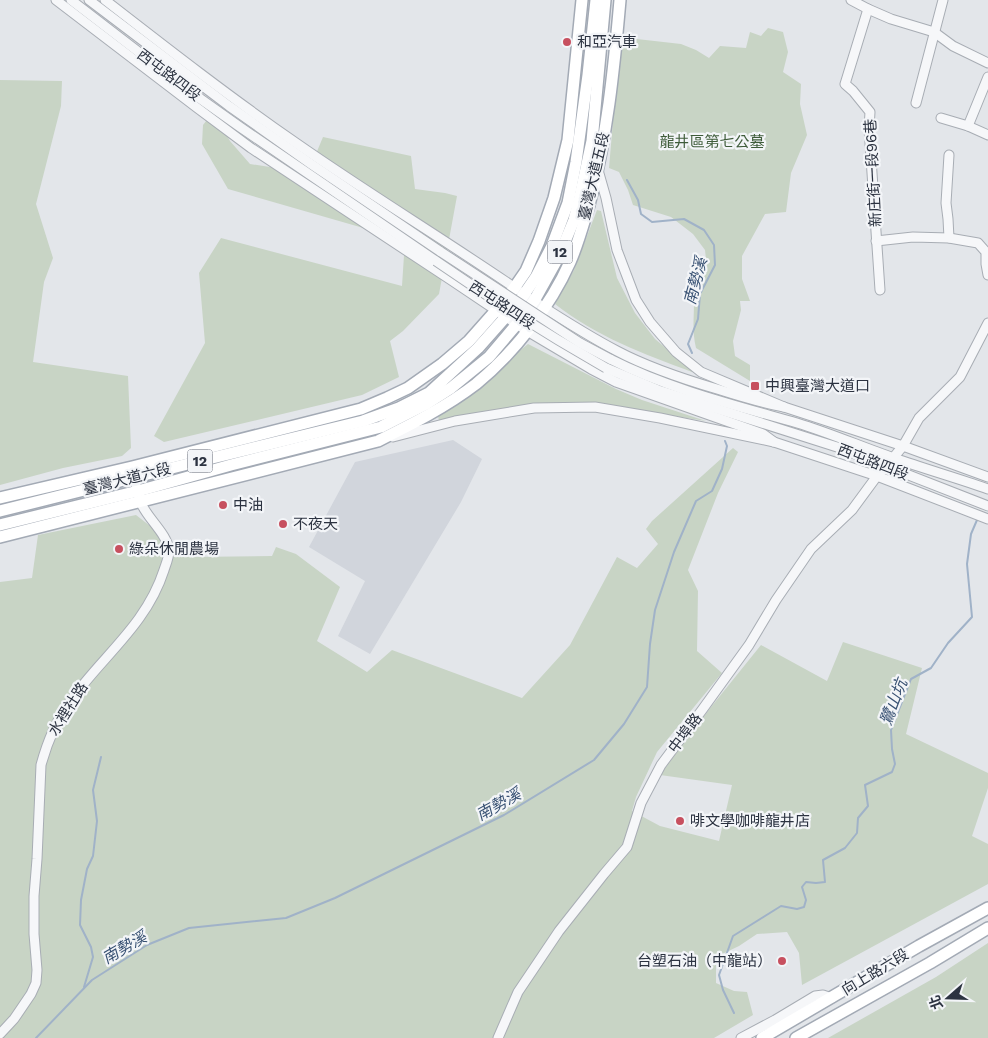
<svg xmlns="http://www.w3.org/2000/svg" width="988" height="1038" font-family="'Work Sans','Noto Sans TC',sans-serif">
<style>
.built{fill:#d1d5dc}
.green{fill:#c8d4c5}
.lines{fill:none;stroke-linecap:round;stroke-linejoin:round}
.stream{stroke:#a0b2c8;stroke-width:2}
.minor-casing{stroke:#a8adb4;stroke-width:11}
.major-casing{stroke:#a3aab5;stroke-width:14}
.minor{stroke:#f6f7f9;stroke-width:9}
.major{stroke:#fff;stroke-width:11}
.minor-bridge-casing{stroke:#a8adb4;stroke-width:11;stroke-linecap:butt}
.minor-bridge{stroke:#f6f7f9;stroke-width:9}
.poi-dot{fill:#c7505f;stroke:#f3f5f8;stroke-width:2}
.labels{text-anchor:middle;stroke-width:4.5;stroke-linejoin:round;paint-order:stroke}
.shield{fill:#f3f5f8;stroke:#686d78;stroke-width:1}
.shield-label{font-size:14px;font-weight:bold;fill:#2c3341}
.poi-label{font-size:15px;fill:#2c3341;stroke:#f3f5f8;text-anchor:start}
.street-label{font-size:15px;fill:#2c3341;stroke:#f3f5f8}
.park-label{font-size:15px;fill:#3f5c3a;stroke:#f3f5f8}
.water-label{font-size:16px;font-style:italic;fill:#385173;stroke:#f3f5f8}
</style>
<rect width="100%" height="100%" fill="#e3e6ea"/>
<path class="built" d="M453,440L482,459L461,502L370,654L338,636L365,581L309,547L355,462Z"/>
<g class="green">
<path d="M768,28L783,32L788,52L783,72L801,84L800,104L807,135L791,173L786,212L765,214L742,256V279L750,301H740L741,310L733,341L735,356L750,365V381L696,348C692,332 694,318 694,302C694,292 692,275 697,267C699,264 704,261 706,259L705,250L693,234L671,217L633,205L628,190L619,172L609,168L620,39L628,38L681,44L696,50L709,58L720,46L746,48L750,32L761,36Z"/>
<path d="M0,80L62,81L61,106L36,204L53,258L44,282L33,362L128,376L131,448L122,456L63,468L0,485Z"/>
<path d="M213,112L230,141L250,164L308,173L323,137L411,156L415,189L445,193L457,196L439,294L403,331L390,341L399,377L362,395L164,442L154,436L205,343L199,273L221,238L402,286L405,240L228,189L202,144L203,125Z"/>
<path d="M597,210L601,211L617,278L635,313L655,339L692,370V372C644,354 595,336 555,304L574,270Z"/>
<path d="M528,344L616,389L642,400L706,421L660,414L584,405L511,407L439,421L438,416Z"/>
<path d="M733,448L738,452L718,493L688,570L698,591L697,651L722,673L657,752L636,797L632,811L660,826L719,841L732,785L660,775L711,707L761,645L827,681L843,642L922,668L906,734L988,773V788L972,836L988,844V884L802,985L799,953L787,932L757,934L739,946L716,957V983L734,991L747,992L753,1015L714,1038H0V582L32,578L38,535L136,515L190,557L272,556L276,547L296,554L340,587L317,641L367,672L392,650L522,698L570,645L617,557L637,568L658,544L646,529L652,521Z"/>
<path d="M988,943V1038H828L936,977Z"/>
</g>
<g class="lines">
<g class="stream">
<path d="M627,180L638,200L641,214L652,222L684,219L704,230L714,245L715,265L700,294L698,319L688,344L692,353"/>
<path d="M84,987L93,957L91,947L80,925L81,900L87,869L93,856L97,821L93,790L101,757"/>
<path d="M734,1013L723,990L719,975L733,936L781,906L797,909L804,907L806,900L802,887L806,882L816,883L825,882L823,860L845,848L857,833L858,818L868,806L865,785L892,772L895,764L892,749L891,730L911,679L931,668L948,643L972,617L967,564L971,534L977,520"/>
<path d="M36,1038L92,980L147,945L189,928L286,918L335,898L504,815L594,760L624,724L647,687L650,644L655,610L674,552L696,501L712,491L722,469L727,446L725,441"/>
</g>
<g class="minor-casing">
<g id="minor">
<path d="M56,0L196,107L251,148L451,280L527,331L591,369L616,382L763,434L774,442"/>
<path d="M71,0L188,90L240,127L436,261"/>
<path d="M89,0L229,106L311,164L441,252"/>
<path d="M105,0C168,49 231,98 296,143C369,194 445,240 518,290"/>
<path d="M851,0L868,9L891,19L934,32L953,46L988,63"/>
<path d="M868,9L845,84L853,91L870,112L869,129L880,290"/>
<path d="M916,103L943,0"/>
<path d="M941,118L968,126L988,135"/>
<path d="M968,126L988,77"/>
<path d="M598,170L606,198L617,250L636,300L650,322L676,352L701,372L784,407L903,446L988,477"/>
<path d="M949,238L948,219L946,203L949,155"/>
<path d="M876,241L913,237L949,238L978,243L986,252V264L988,275"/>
<path d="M529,298C557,316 586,335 617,351C649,368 683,379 717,389C739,396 761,403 784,407"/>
<path d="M610,359C669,389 734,405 797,423C830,433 862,447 894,458C925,469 957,478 988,489"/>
<path d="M606,368L658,390L837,447L988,506"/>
<path d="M393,437L455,421L534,408L595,407L660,418L774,442L877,476L988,519"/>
<path d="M0,1034L14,1019L31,994L36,983L37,970L34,934V896L37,859L41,765C47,743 56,721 69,703C101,657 146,626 164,570C166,564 169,557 169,551C168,535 149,520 142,505C137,496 136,483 133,472"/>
<path d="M498,1038L518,992L559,931L604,874L621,854L627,847L641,803L661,765L702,710L749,645L776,600L811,549L852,510L877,476L893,458L903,446L919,418L960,377L988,323"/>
<path d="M741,1038L775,1020L815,996L823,995L832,998"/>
</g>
</g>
<g class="major-casing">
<g id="major">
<path d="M0,498L132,467L361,409L387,398L408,388L442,364L469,341L508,297L526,271L539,241L554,198L568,140L582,0"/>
<path d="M0,511L200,461L363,421L399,408L429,393L478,348L518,303L536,277L552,246L568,203L576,162L588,75L596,0"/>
<path d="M0,525L138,491L231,465L381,427L426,404L451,388L489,357L517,324L534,301L559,256L574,220L579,201L592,141L605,0"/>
<path d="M0,537L378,441C412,424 446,407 476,384C514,353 550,307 570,262C578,244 583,225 589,205C607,138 614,69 620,0"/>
<path d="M762,1038L919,946L988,908"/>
<path d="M796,1038L930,963L988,928"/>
</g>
</g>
<use href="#minor" class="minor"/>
<use href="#major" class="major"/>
<g class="minor-bridge-casing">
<g id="minor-bridge">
<path d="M441,252L580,343L610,359"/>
<path d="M436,261C491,299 548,335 606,368"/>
</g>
</g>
<use href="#minor-bridge" class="minor-bridge"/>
</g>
<g class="poi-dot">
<circle cx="567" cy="42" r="5"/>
<rect x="750" y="381" width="10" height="10" rx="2.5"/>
<circle cx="223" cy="505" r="5"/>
<circle cx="283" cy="524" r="5"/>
<circle cx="119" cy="549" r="5"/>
<circle cx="680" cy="821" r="5"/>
<circle cx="782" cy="961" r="5"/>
</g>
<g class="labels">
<g class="shield">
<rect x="547.5" y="240.5" width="25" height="23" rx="4"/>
<rect x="187.5" y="449.5" width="25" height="23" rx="4"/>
</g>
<g class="shield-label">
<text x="560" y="257">12</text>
<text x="200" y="466">12</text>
</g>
<g class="poi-label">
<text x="577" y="47">和亞汽車</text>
<text x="765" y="391">中興臺灣大道口</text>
<text x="233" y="510">中油</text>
<text x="293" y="529">不夜天</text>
<text x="129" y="554">綠朵休閒農場</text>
<text x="690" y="826">啡文學咖啡龍井店</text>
<text x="772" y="966" text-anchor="end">台塑石油（中龍站）</text>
</g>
<g class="street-label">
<text transform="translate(169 75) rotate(37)" y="5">西屯路四段</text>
<text transform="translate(873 173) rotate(-93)" y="5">新庄街一段96巷</text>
<text transform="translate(594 176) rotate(-77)" y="5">臺灣大道五段</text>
<text transform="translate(502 305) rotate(33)" y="5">西屯路四段</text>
<text transform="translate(873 462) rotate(21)" y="5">西屯路四段</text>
<text transform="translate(127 479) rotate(-14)" y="5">臺灣大道六段</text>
<text transform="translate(68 709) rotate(-58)" y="5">水裡社路</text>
<text transform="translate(685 733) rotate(-53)" y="5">中埠路</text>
<text transform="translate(875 972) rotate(-31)" y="5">向上路六段</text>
</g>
<g class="park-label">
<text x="712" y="147">龍井區第七公墓</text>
</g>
<g class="water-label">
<text transform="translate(695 281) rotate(-75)" y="6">南勢溪</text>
<text transform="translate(893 702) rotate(-69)" y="6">鷺山坑</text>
<text transform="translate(498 804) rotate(-29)" y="6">南勢溪</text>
<text transform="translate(124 947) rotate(-30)" y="6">南勢溪</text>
</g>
</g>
<g transform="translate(948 998) rotate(250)" stroke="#f3f5f8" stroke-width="4" paint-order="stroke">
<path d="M0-4L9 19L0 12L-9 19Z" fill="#2c3341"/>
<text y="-8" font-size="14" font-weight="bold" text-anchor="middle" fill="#2c3341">北</text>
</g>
</svg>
